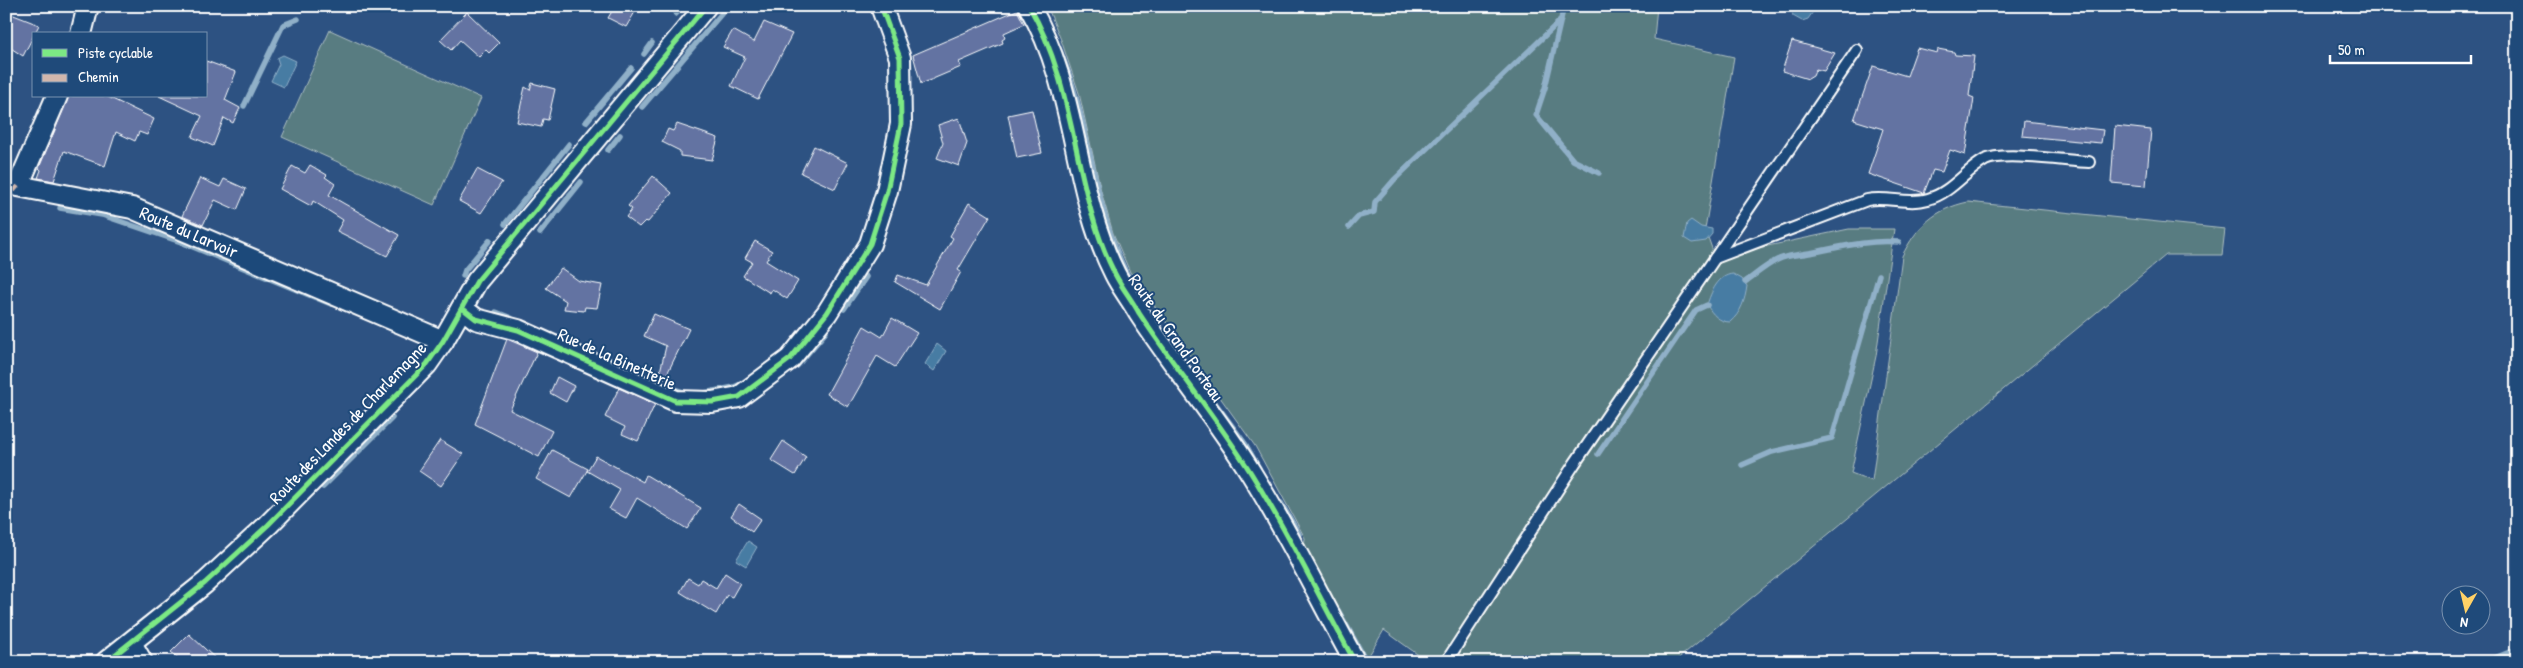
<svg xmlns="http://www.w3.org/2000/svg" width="2523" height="668" font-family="'Patrick Hand',sans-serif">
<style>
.green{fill:#597c81;stroke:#acbec0}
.water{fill:#467ba3;stroke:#90b0c8}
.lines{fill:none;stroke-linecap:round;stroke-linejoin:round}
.stream{stroke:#90b0c8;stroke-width:5.5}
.building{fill:#6373a2;stroke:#fff}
.lane-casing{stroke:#fff;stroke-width:14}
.street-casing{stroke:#fff;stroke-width:24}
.lane{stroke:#1f4a7a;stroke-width:10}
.street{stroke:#1f4a7a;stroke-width:20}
.quiet{stroke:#d1b7ad;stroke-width:4;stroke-dasharray:8 4;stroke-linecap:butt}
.cycleway-casing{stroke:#1f4a7a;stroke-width:8}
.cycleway{stroke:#7ce984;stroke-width:5}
.labels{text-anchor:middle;stroke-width:4;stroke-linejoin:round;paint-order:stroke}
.street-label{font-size:18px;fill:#fff;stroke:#1f4a7a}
</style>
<rect width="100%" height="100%" fill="#2d5282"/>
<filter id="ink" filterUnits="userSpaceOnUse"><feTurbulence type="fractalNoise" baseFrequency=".02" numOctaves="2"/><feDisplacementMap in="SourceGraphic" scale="10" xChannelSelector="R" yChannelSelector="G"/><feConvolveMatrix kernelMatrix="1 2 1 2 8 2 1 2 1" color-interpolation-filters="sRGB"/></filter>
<g filter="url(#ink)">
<g class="green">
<path d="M1047,6H1657L1654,39L1734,57L1705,229L1715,257L1849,229H1894L1876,356L1851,473L1872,481L1902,256C1917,226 1935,209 1968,202L2225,229L2222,255H2166L1674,662H1428L1384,630L1365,662H1355L1303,558L1305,538L1255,446L1130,272L1113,233L1101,191L1079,93L1061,40Z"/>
<path d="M330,30L481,98L434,205L282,137Z"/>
</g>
<g class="water">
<path d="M1791,6H1817L1808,19L1802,21L1793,16Z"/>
<path d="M283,55L296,61L284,87L271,81L279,64L277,58Z"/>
<path d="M1691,220L1701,227L1712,229V234L1706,241L1692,243L1684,238L1687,223Z"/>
<path d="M1733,274L1742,279L1747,286C1745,300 1741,313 1730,322C1719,322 1712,314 1707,305C1711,292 1718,275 1733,274Z"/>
<path d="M937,344L946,351L934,371L925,364Z"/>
<path d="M748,541L757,547L746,566L736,560Z"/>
</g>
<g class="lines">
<g class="stream">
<path d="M1564,6L1545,88L1536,115L1573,160L1599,173"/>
<path d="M676,14L683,6"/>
<path d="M1057,44C1093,123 1091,214 1135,289"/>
<path d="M644,54L652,43"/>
<path d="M244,106L283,25L298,19"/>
<path d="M642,107L728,6"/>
<path d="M586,122L631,68"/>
<path d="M608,150L620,135"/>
<path d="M60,208L102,215L181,242L331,304"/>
<path d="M505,224L569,144"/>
<path d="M1349,227L1359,216L1374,212L1375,202L1394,180L1561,20"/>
<path d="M540,233L581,182"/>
<path d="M463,276L465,270L490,240"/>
<path d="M1745,282C1755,275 1765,266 1777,260C1788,254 1802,255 1815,252C1845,246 1867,240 1899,242"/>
<path d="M844,309L866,277"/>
<path d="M496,312L511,318"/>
<path d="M603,357L626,367"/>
<path d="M797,366L826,332"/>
<path d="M1190,369L1246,445L1259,468"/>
<path d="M665,386L687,393"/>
<path d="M704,393L734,387L743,383"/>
<path d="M1598,454L1696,310L1707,305"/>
<path d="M1742,465L1772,452L1832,438L1879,275"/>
<path d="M323,487L392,418"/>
<path d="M1281,503L1299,534"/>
<path d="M1338,610L1367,662"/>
<path d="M2485,662L2517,649"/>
</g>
</g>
<g class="building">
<path d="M615,6H625L635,12L626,27L608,18Z"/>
<path d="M1017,10L1024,24L1004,33L1005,38L1002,40L1003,43L959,62L961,67L921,84L913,55Z"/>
<path d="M6,12L39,25L23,56L6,45Z"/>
<path d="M467,12L499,43L489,53L486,50L479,57L460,40L451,50L440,40Z"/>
<path d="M764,22L792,34L758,99L731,86L745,57L723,47L733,30L754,42Z"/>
<path d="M1792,41L1835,53L1824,71L1816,69L1813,76L1808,79L1782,71Z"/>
<path d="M1917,48L1937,53L1938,49L1954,52L1955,55L1974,56L1969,96L1974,98L1965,155L1950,150L1942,172L1933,170L1924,193L1868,174L1883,129L1854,120L1873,66L1907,76Z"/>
<path d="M206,61L236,72L225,100L240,108L233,123L224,118L213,146L192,137L202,116L159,96H206Z"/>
<path d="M532,83L555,89L548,120L543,119L541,127L517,122L525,87L530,90Z"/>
<path d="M69,96H106L154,119L147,135L139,132L135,141L116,132L105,166L64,151L54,181L38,178L41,170L39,168Z"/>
<path d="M1032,110L1042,153L1017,158L1008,115Z"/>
<path d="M959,118L967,143L959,166L937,158L943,143L938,125Z"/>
<path d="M2024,121L2103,130L2101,143L2022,136Z"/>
<path d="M677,124L718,138L712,160L680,156V151L662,142L668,129L673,131Z"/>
<path d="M2115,126L2151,130L2146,186L2111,183Z"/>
<path d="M814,146L848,163L835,189L801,173Z"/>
<path d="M310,165L327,175L325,177L335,184L329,195L399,235L387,256L337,231L343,220L313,201L311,206L280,189L292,166L305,173Z"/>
<path d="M477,169L502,182L481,213L459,201Z"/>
<path d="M653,176L672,193L648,222L645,221L639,227L626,217L632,209L628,206Z"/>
<path d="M200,178L220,187L224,179L246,189L237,210L215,200L203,225L182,216Z"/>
<path d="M969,203L990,216L958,270L961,272L940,309L895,282L898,275L926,285L953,238L950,236Z"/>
<path d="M755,241L772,251L766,261L798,281L787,299L772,289L770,293L743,276L752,262L745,258Z"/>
<path d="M561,268L579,281L602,285L597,308L585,307L584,311L564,309L566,301L546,288Z"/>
<path d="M654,314L689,329L665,378L659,376L666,346L644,336Z"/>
<path d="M892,318L917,333L895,367L877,356L848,407L827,394L864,326L882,337Z"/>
<path d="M507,339L537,352L510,410L552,431L539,457L475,424Z"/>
<path d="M557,377L574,386L566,402L550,393Z"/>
<path d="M619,388L655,404L638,441L622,434L625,427L605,417Z"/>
<path d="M440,440L463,454L441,486L419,471Z"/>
<path d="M783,441L806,457L795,475L771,460Z"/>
<path d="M552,450L588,469L571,498L536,479Z"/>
<path d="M596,456L643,482L646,475L701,508L687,529L637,498L626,518L609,509L620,490L587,471Z"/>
<path d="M739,504L761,519L752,532L731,516Z"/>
<path d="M725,573L740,583L732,597L727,595L716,614L680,592L688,578L698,584L701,579L716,588Z"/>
<path d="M189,634L219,662H182L171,652Z"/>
</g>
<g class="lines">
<g class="lane-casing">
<g id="lane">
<path d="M1715,258L1867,200C1887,196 1909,205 1928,199C1951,193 1965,171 1985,160C2003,151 2066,161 2089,162"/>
<path d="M1446,662L1575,463L1857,50"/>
</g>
</g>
<g class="street-casing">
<g id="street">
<path d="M1029,6C1078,89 1072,190 1115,274C1122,288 1132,300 1139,313C1175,368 1217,418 1251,473C1289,534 1320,599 1355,662"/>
<path d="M81,34L88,6"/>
<path id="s1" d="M57,96L18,186L132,208L443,341"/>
<path d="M462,308L476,319L518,330L676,401L712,402L739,397L790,359L827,313L870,244L887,191L901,124L900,58L881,6"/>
<path d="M131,643L142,662"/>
<path d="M106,662L205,583L268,525L427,364L443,341L477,281L706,6"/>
</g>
</g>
<use href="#lane" class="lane"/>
<use href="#street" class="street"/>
<g class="quiet">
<path d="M6,200L18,186"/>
<path d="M2507,662L2517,658"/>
</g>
<g class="cycleway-casing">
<g id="cycleway">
<path d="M1029,6C1078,89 1072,190 1115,274C1122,288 1132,300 1139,313C1175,368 1217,418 1251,473C1289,534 1320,599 1355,662"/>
<path d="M462,308L476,319L518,330L676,401L712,402L739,397L790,359L827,313L870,244L887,191L901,124L900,58L881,6"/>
<path d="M106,662L205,583L268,525L427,364L443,341L477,281L706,6"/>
</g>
</g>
<use href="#cycleway" class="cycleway"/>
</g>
</g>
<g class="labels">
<g class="street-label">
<text dy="6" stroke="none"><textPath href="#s1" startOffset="276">Route du Larvoir</textPath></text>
<text transform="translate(1176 338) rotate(55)" y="6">Route du Grand Porteau</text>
<text transform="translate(617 359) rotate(24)" y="6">Rue de la Binetterie</text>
<text transform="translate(348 423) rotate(-46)" y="6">Route des Landes de Charlemagne</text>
</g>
</g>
<rect width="2523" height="668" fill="none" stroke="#1f4a7a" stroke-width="25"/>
<rect x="12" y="12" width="2498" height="643" fill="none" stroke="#fff" stroke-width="2" filter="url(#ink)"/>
<rect x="32" y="32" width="175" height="65" fill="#1f4a7a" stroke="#7992af"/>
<rect x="42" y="49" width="25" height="8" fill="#7ce984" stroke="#7992af"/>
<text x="78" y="58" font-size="15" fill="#ffffff">Piste cyclable</text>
<rect x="42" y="74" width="25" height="8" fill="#d1b7ad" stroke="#7992af"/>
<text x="78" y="82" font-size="15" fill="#ffffff">Chemin</text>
<g transform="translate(2466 610) rotate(188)"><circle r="24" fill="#1f4a7a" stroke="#7992af"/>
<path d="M0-4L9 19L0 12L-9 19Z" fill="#ffd166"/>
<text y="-8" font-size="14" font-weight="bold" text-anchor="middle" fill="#ffffff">N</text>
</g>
<path d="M2330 55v8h141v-8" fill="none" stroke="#ffffff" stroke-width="2.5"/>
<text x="2338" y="55" font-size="15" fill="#ffffff" stroke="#1f4a7a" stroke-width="4" paint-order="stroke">50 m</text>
</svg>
